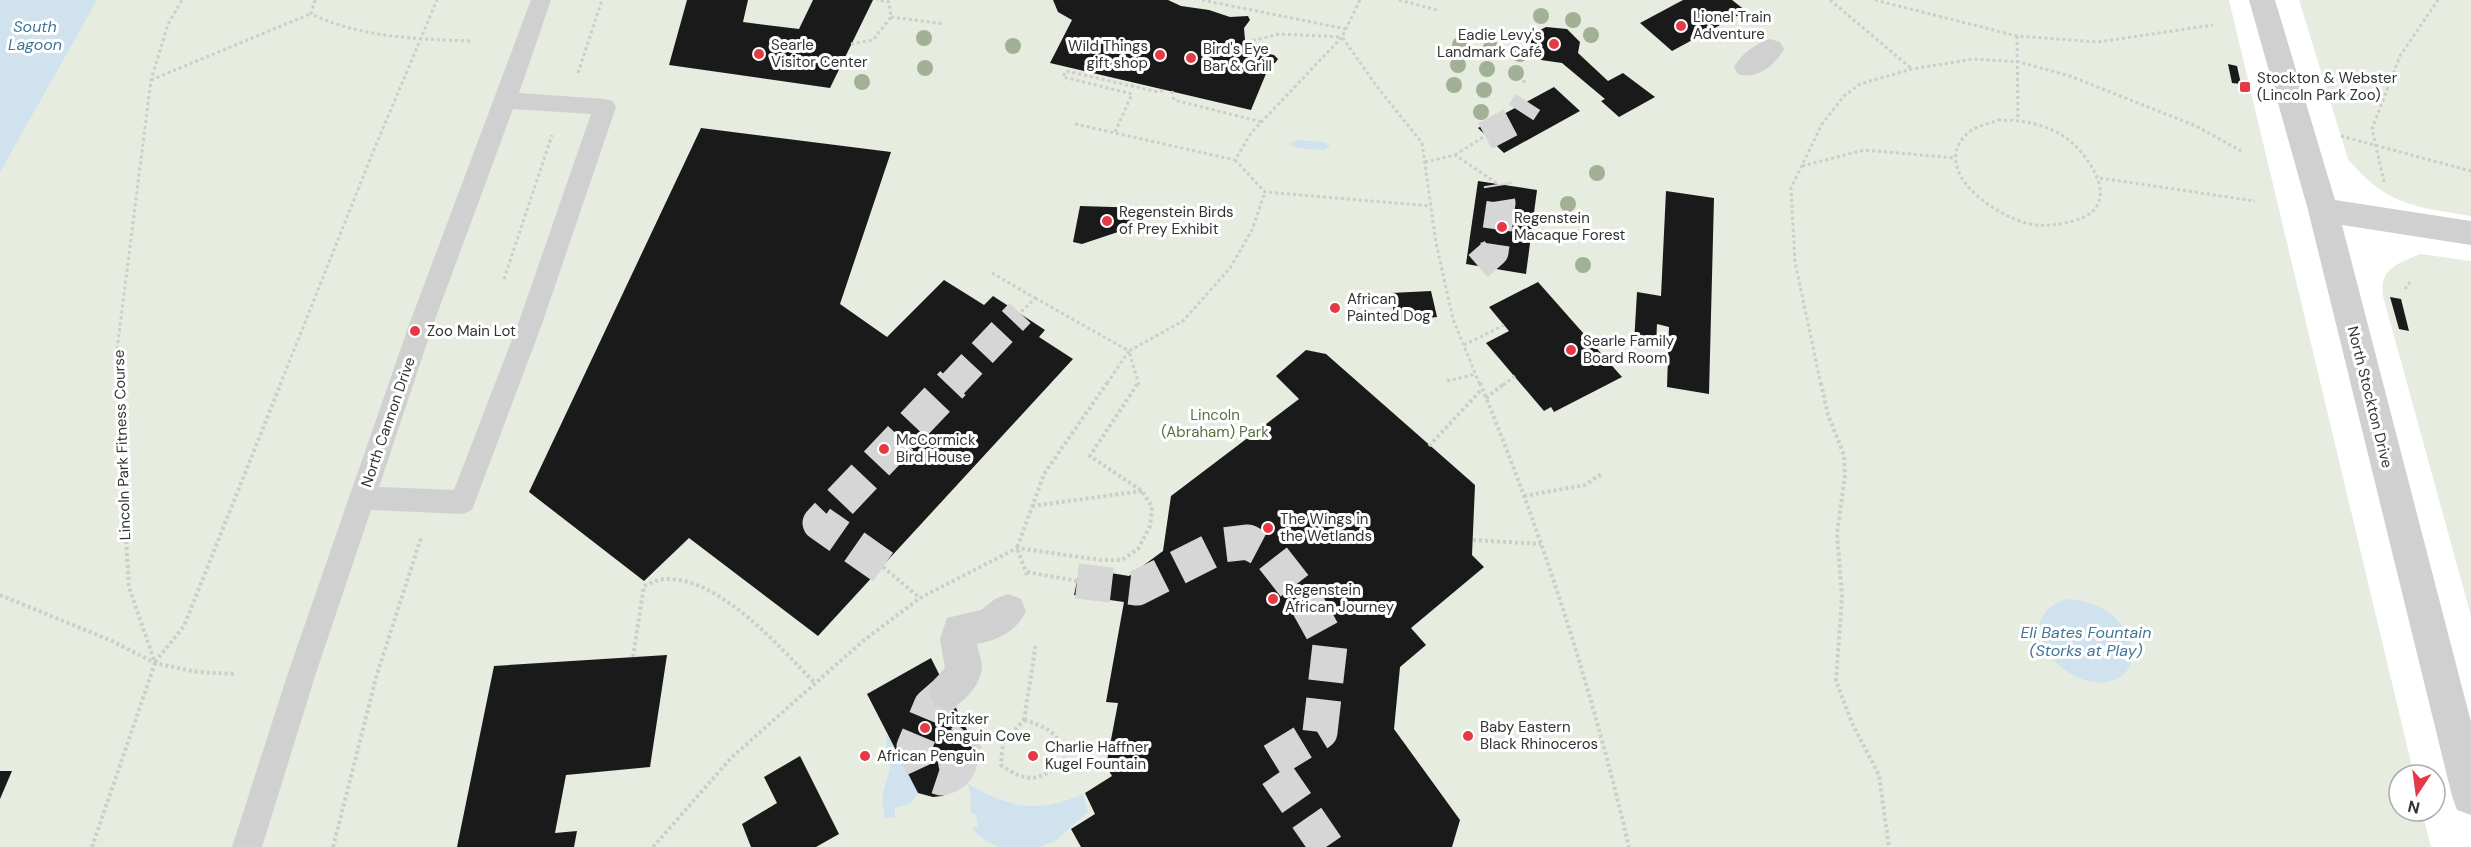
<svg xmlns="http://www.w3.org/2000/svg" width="2471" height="847" font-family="'DM Sans',sans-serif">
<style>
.green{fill:#e6ecdf}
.water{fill:#cfe2ee}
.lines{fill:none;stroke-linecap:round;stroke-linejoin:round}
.stream{fill:#cfe2ee;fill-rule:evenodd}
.building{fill:#1a1a1a}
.pedestrian-tunnel-far1{stroke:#d6d6d6;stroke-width:29;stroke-dasharray:29 15;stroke-linecap:butt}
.pedestrian-tunnel{stroke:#d6d6d6;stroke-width:35;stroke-dasharray:35 18;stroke-linecap:butt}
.path-far1{stroke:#cdcdcd;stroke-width:3;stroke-dasharray:3 3;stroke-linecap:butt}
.path{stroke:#cdcdcd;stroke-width:4;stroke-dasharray:3 3;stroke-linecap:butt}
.service{fill:#d0d0d0;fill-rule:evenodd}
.pedestrian{fill:#d0d0d0;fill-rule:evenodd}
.minor{fill:#d0d0d0;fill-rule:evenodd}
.tree{fill:#a2b095}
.poi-dot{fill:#e63946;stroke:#fff;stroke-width:2}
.labels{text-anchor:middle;stroke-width:6;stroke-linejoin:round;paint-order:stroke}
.poi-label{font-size:15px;fill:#333;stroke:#fff;text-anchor:start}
.street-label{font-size:15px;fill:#333;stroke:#fff}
.park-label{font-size:15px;fill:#56703f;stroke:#fff}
.water-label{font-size:16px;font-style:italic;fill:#3f7597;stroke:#fff}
</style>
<rect width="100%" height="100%" fill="#fff"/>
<g class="green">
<path d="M0,0H2229L2414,775H2399V811H2422L2431,847H0Z"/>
<path d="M2299,0H2471V216C2416,207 2386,205 2348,159Z"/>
<path d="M2420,254L2471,261V616L2383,296C2379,268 2398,264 2420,254Z"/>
</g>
<g class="water">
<path d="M0,0H97L0,172Z"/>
<path d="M2067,599C2083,600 2097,604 2110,613C2129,628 2145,663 2118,678C2075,703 1998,621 2067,599Z"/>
<path d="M888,735L918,793L910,804L895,808V818H885C879,792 886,790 890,767C891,757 883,751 888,735Z"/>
<path d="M968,784C1010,808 1038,814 1083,794L1088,812L1055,841L1039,847H998L980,837L972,828L978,826L976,815L970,812L971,798Z"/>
</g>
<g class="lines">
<path class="stream" d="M1296,140L1324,142L1330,146L1324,150L1296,148L1290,144Z"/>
</g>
<g class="building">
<path d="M687,0H748L743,22L799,29L813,0H873L830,88L669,65Z"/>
<path d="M1053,0H1168L1181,6L1209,10L1230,17L1248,16L1250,20L1244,28L1245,40L1259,52L1274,55L1278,59L1275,63L1270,64L1251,110L1050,63L1072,20L1058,12Z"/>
<path d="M1683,0H1732L1746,11L1672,51L1640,23Z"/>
<path d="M1546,27L1567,29L1580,42L1578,53L1608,81L1623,73L1655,97L1619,117L1601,101L1605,99L1562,63L1541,60L1530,48L1532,34Z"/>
<path d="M2228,64L2237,66L2241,84L2232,83Z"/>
<path d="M1554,87L1580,111L1504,153L1478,128Z"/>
<path d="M701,128L891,152L840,304L887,337L944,280L984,305L993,296L1045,330L1039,337L1073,359L818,636L689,538L644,581L529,492Z"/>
<path d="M1478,181L1537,190L1526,274L1466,264Z"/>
<path d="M1666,191L1714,198L1709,394L1667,387L1669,327L1657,324L1656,346L1634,343L1637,292L1661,296Z"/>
<path d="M1080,206L1145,208L1152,211L1121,231L1082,244L1073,242Z"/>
<path d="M1538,282L1622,377L1554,412L1551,407L1544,411L1486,343L1509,331L1489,307Z"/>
<path d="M1431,291L1437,317L1395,321L1391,293Z"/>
<path d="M2390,297L2401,299L2409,331L2399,329Z"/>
<path d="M1306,350L1326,354L1475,485L1472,555L1484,567L1411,628L1426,645L1400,667L1394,729L1460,820L1452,847H1081L1071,829L1095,814L1085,793L1112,776L1106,766L1118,703L1106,702L1124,602L1074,595L1080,568L1129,576L1163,551L1171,496L1299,399L1276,376Z"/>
<path d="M667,655L650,767L566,775L555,833L577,831L574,847H457L494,666Z"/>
<path d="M931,658L976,748L977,758L975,769L959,789L942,796L933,797L918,793L867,694Z"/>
<path d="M800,756L839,834L816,847H751L742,824L777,803L764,777Z"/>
<path d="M0,771H12L0,799Z"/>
</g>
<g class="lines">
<g class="pedestrian-tunnel-far1">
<path d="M1485,136L1517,119L1528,102"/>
<path d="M1478,266L1494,252L1501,203L1498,184"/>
<path d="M952,385L1020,313"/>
</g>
<g class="pedestrian-tunnel">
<path d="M883,567L820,523L953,383"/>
<path d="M1077,581L1137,588L1223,545L1248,542L1269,553L1304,598L1330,645L1320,732L1269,763L1327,847"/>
<path d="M947,692L931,706L914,747L926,773L941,778C961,774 961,761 961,744L969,735"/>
</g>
<g class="path-far1">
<path d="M315,0L311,14C363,38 416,39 472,41"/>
<path d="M1202,0L1346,29"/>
<path d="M1360,0L1342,37L1378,88L1422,143L1436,243L1453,319L1480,385"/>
<path d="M1399,0L1437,10"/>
<path d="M1830,0L1912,69"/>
<path d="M1875,0L2017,36L2098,42L2213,25"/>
<path d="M891,17L945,24"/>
<path d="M2017,36L2018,120"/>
<path d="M1247,42L1279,34L1342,37"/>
<path d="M851,44L873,40L891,17L889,2L877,0"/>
<path d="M578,73L602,0"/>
<path d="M151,80L310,14"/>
<path d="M1524,80V84"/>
<path d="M1172,91L1174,100L1262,122"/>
<path d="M1998,120C2019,120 2041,123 2060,134C2087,149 2126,206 2076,220C2063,224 2050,226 2036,225C2000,221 1925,170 1969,132C1976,126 1989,124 1998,120Z"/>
<path d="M1075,124L1235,160L1251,133L1342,37"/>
<path d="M1115,132L1132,94L1063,77L1066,71L1158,92L1165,90"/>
<path d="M2341,136L2471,171"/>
<path d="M1455,155L1485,136"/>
<path d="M1235,160L1265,192L1431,206"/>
<path d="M1425,162L1455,155L1498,184"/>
<path d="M1802,166L1864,150L1955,158"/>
<path d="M2100,178L2255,201"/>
<path d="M2384,182L2372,129L2400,56L2438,0"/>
<path d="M992,273L1035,298L1020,313"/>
<path d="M504,279L552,135"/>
<path d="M2405,289L2410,282"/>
<path d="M1035,298L1129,351L1106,385"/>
<path d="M1464,345L1504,325"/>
<path d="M1447,381L1476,374"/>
<path d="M117,385L116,358L151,80L168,24L182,0"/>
<path d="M280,385L373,152L437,0"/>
<path d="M1139,385L1129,351L1183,321L1230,268L1252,230L1265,192"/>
<path d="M1503,385L1515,376"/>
<path d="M1821,385L1795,262L1791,188L1822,124L1844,96L1860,84L1912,69L1974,59L2019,62L2070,76L2196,126L2241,151"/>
</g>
<g class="path">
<path d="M1480,383C1542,533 1592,689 1629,847"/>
<path d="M1821,383L1828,415L1844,455L1845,475L1837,534L1842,596L1836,681L1852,723L1879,775L1889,847"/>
<path d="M1486,398L1505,383"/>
<path d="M1429,446L1482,389"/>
<path d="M1524,496L1585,485L1603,473"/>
<path d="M1032,506L1142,491"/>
<path d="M1473,540L1541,544"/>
<path d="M883,567L920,598"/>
<path d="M1027,572L1077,581"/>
<path d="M1027,575L1017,548L1044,474L1107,383"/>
<path d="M0,595L112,641L155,663L197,672L235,674"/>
<path d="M633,657L644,586C651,583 658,579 666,579C721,578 779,647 815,683"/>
<path d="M155,662L184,626L281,383"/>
<path d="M1024,720C1046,727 1060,733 1066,757C1043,781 1029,785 1001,765L1003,743Z"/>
<path d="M1024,720L1036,643"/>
<path d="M969,735L981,730L1003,743"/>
<path d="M92,847L155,663L129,587L117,383"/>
<path d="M333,847L377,674L421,538"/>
<path d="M653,847L732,757L863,641L920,598L1017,548L1101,560H1122L1138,549L1150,526L1152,507L1142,491L1090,456L1138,383"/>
</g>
<path class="service" d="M531,0H551L519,93L605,99L613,101L616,107L542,324L472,510L463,514L371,510L316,673L262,847H232L288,673L409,325ZM513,109L591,114L518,324L454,490L379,487L433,325Z"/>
<g class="pedestrian">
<path d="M1770,39L1780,42L1784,49C1775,65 1757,80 1738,74L1734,67C1741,54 1756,43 1770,39Z"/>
<path d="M1008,594L1021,599L1026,611C1017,631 998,640 977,644C978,651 982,659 982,667C980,687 964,703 947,710L934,704L929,692L934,680L945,668L940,639L947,618L981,610L995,599Z"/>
</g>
<path class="minor" d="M2249,0H2275L2335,200L2471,221V245L2342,225L2471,722V815L2457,810L2452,796L2308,210Z"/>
</g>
<g class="tree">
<circle cx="1541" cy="16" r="8"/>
<circle cx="1573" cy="20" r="8"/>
<circle cx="1591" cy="35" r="8"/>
<circle cx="924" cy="38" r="8"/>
<circle cx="1460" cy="45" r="8"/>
<circle cx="1013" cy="46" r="8"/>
<circle cx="1491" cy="48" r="8"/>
<circle cx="1520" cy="54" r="8"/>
<circle cx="1458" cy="65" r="8"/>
<circle cx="925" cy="68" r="8"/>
<circle cx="1487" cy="69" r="8"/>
<circle cx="1516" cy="73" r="8"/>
<circle cx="862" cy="82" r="8"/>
<circle cx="1454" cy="85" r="8"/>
<circle cx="1484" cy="90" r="8"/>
<circle cx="1481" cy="112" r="8"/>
<circle cx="1597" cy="173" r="8"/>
<circle cx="1568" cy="204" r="8"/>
<circle cx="1583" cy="265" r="8"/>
</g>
<g class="poi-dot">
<circle cx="1681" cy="26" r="6"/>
<circle cx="1554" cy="44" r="6"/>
<circle cx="759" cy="54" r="6"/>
<circle cx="1160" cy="55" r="6"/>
<circle cx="1191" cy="58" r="6"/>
<rect x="2239" y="81" width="12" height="12" rx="3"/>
<circle cx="1107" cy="221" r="6"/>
<circle cx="1502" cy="227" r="6"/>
<circle cx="1335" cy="308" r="6"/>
<circle cx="415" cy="331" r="6"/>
<circle cx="1571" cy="350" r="6"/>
<circle cx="884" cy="449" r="6"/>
<circle cx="1268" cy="528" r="6"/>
<circle cx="1273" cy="599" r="6"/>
<circle cx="925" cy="728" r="6"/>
<circle cx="1468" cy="736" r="6"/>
<circle cx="865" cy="756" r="6"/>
<circle cx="1033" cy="756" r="6"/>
</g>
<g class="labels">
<g class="poi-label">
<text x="1693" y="22">Lionel Train<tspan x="1693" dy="17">Adventure</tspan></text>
<text x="1542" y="40" text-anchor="end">Eadie Levy's<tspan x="1542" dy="17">Landmark Café</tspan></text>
<text x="771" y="50">Searle<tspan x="771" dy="17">Visitor Center</tspan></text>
<text x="1148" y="51" text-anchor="end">Wild Things<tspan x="1148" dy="17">gift shop</tspan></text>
<text x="1203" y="54">Bird's Eye<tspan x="1203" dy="17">Bar &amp; Grill</tspan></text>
<text x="2257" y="83">Stockton &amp; Webster<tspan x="2257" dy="17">(Lincoln Park Zoo)</tspan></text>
<text x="1119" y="217">Regenstein Birds<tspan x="1119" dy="17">of Prey Exhibit</tspan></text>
<text x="1514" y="223">Regenstein<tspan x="1514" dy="17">Macaque Forest</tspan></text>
<text x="1347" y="304">African<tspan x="1347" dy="17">Painted Dog</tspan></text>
<text x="427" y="336">Zoo Main Lot</text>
<text x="1583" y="346">Searle Family<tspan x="1583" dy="17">Board Room</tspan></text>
<text x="896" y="445">McCormick<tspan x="896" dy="17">Bird House</tspan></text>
<text x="1280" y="524">The Wings in<tspan x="1280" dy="17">the Wetlands</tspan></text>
<text x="1285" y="595">Regenstein<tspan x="1285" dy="17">African Journey</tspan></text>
<text x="937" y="724">Pritzker<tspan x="937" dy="17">Penguin Cove</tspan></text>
<text x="1480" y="732">Baby Eastern<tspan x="1480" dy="17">Black Rhinoceros</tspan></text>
<text x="1045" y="752">Charlie Haffner<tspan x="1045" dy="17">Kugel Fountain</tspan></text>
<text x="877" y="761">African Penguin</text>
</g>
<g class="street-label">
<text transform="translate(2370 397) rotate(76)" y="5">North Stockton Drive</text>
<text transform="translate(388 422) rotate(-71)" y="5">North Cannon Drive</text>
<text transform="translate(122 445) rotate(-92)" y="5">Lincoln Park Fitness Course</text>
</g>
<g class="park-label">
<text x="1215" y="420">Lincoln<tspan x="1215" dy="17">(Abraham) Park</tspan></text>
</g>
<g class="water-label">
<text x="35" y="32">South<tspan x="35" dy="18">Lagoon</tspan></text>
<text x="2086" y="638">Eli Bates Fountain<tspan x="2086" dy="18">(Storks at Play)</tspan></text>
</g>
</g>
<g transform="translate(2417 793) rotate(193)"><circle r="28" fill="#ffffff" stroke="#adadad" stroke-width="1.5"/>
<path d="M0-4.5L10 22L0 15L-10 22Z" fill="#e63946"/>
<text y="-9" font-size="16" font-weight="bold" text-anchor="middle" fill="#333333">N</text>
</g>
</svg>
